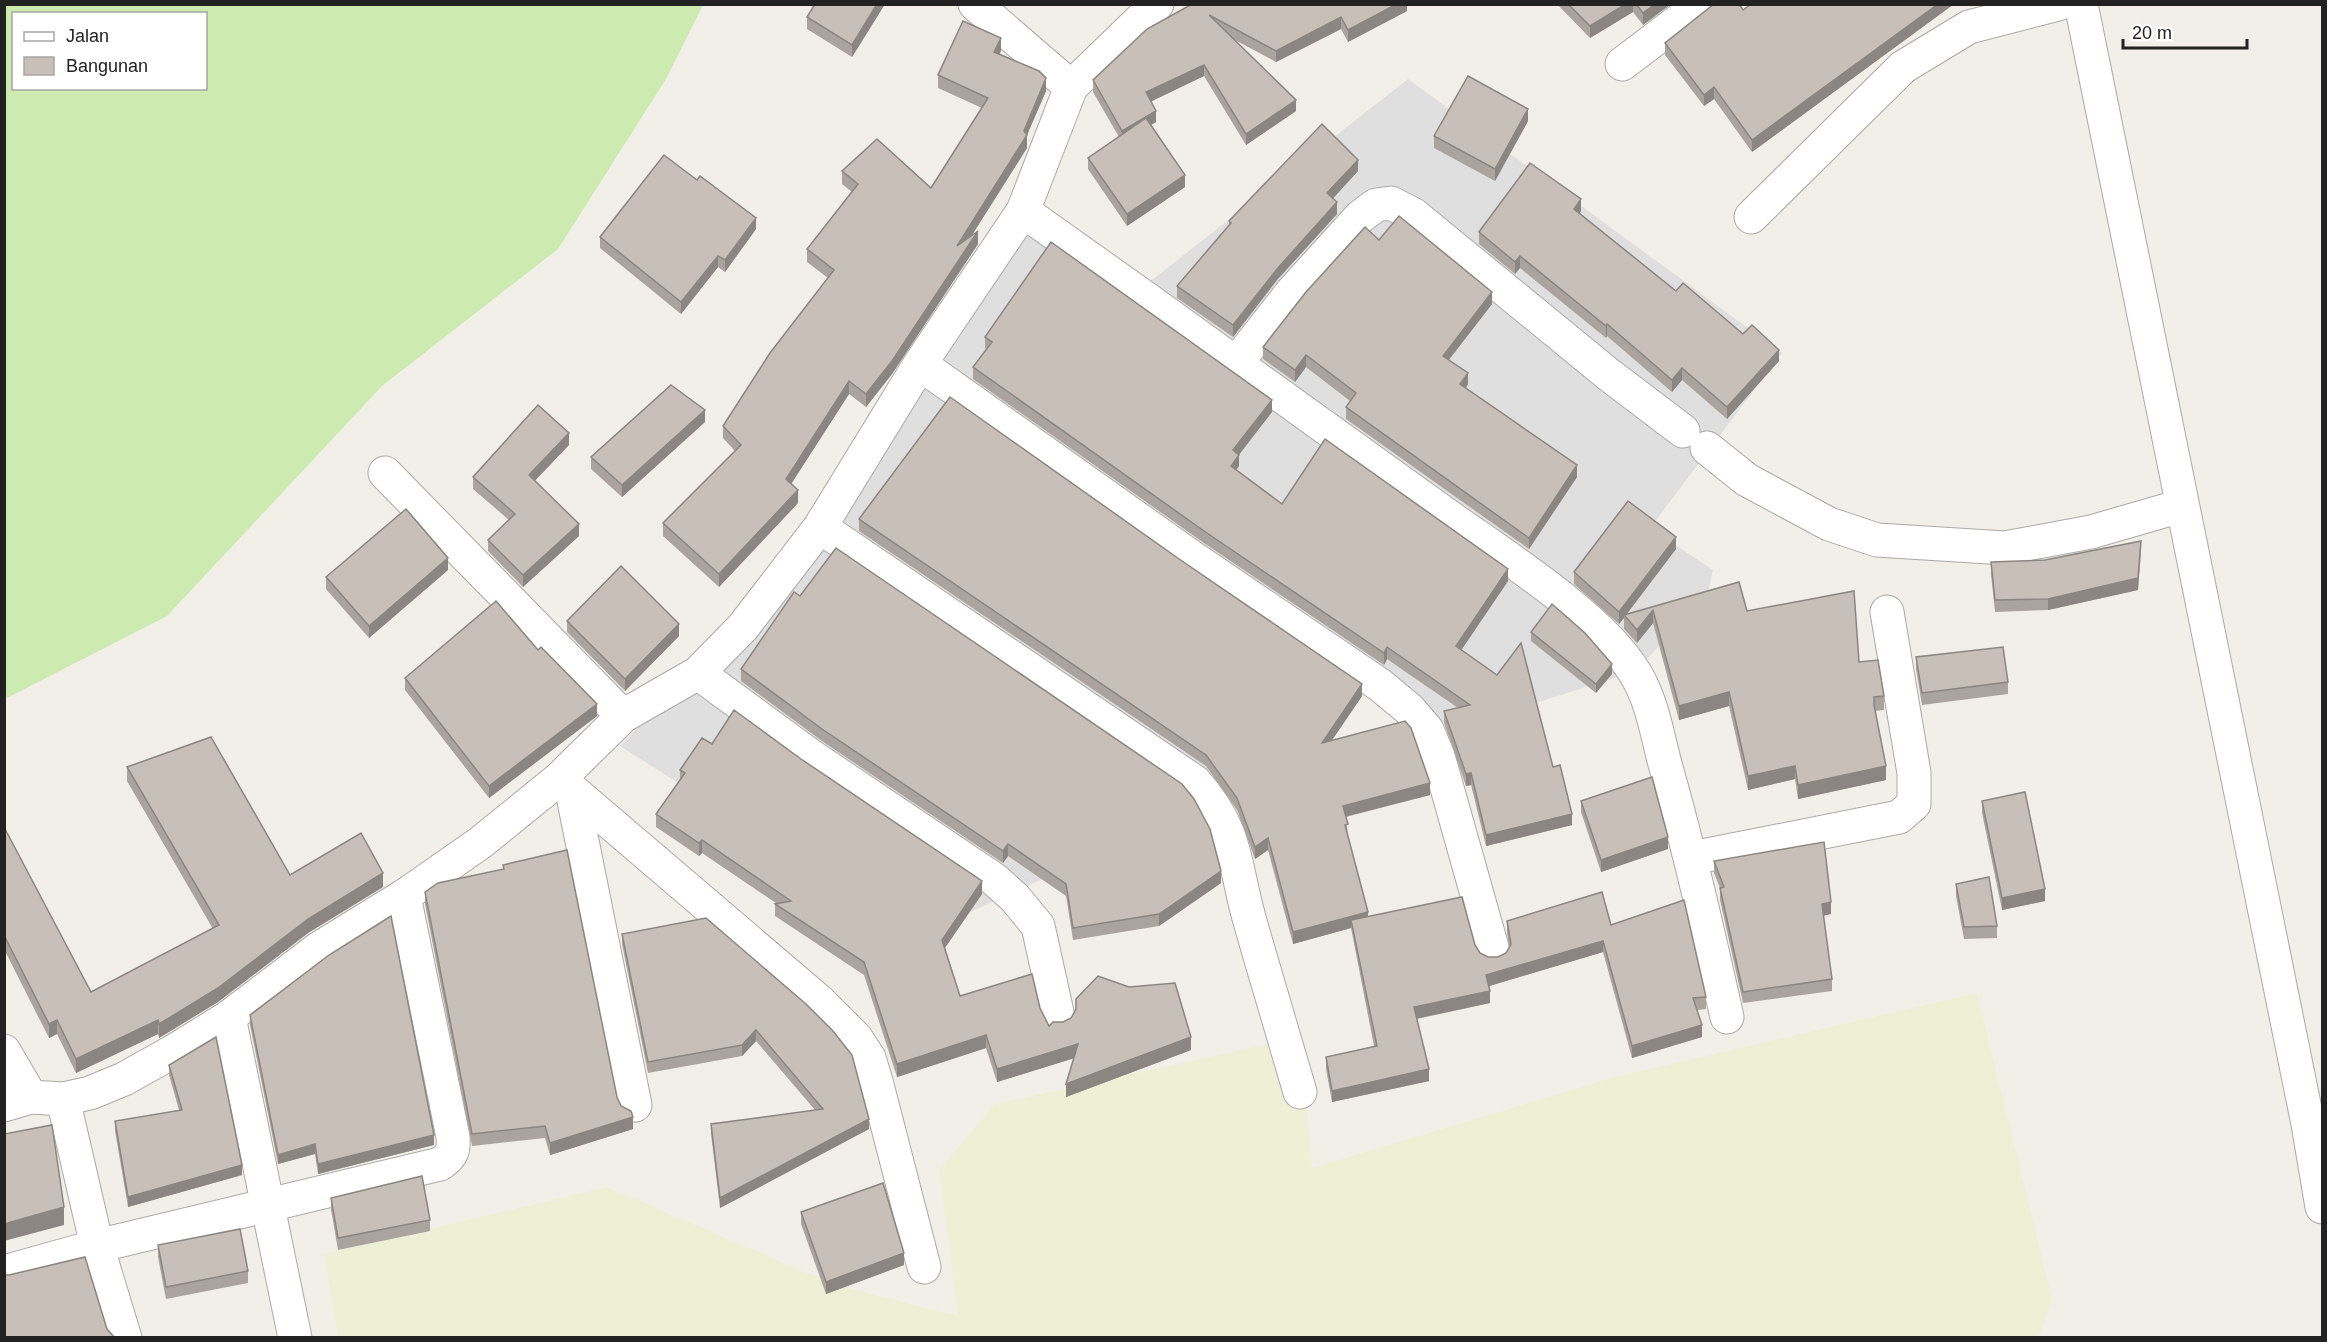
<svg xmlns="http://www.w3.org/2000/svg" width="2327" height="1342" font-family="Arial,sans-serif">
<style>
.residential{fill:#e0dfdf}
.farmland{fill:#eef0d5}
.grass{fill:#cdebb0;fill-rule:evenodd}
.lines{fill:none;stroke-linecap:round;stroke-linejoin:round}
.minor-casing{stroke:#a9a9a9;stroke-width:35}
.minor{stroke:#fff;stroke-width:33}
.wall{fill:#aba49e}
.shaded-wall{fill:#8b8681}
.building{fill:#c7bfb8;stroke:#8b8681;stroke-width:1.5}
</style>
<rect width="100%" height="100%" fill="#f2efe9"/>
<path class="residential" d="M1408,79L1782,353L1650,528L1713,570L1708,592L1636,671L1458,728L1333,677L1207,804L918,936L620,746L801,563L1020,212L1143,287Z"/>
<path class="farmland" d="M1977,993L2052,1299L2038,1338H338L324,1254L607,1187L835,1285L958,1316L939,1170L995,1104L1301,1037L1312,1168L1615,1077Z"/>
<path class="grass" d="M5,4H703V5L666,79L558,249L382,386L167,616L5,699ZM14,14H206V88H14Z"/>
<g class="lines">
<g class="minor-casing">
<g id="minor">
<path d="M975,4L1071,87"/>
<path d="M2081,4L2308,1124L2322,1207"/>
<path d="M1622,64L1701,4"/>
<path d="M1023,211C1163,310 1302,410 1441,511C1498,552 1600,615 1635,673C1652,700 1657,734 1665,764C1689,848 1708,932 1727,1017"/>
<path d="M1751,217L1903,67L1969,27L2058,4"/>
<path d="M1237,362L1292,292L1360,217L1376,205L1391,203L1414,215L1608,374L1683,431"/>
<path d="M920,364L1193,558L1380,685L1409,709L1427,730L1438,756L1493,951"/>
<path d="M1707,448L1747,480L1829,524L1877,540L2005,548L2091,532L2181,506"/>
<path d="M385,473L623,716"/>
<path d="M820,527L1195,782C1240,833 1233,865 1251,925C1267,981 1284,1037 1300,1092"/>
<path d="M698,673L811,756L995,880L1015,898L1038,926L1058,1017"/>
<path d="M559,779L819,1001L856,1038L869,1058L876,1081L924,1267"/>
<path d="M572,791L635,1105"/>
<path d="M1692,858L1899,817L1914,804V773L1887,612"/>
<path d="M229,1017L295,1338"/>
<path d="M4,1051L31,1097L63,1099L90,1093L124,1079L174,1051L229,1017L318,949L404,896L480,843L559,779L623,716L698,673L743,627L820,527L920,364L1023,211L1071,87L1157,4"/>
<path d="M63,1099L97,1246L440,1164C452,1156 454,1151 453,1137L404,896"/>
<path d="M4,1105L31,1097"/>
<path d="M4,1272L97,1246L125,1338"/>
</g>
</g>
<use href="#minor" class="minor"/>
</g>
<g class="wall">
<path d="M885,4L852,57L807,29V17Z"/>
<path d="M1192,4H1407V11L1348,42L1341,29L1276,62L1235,40L1296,111L1246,145L1204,76L1151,101L1156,122L1151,125L1185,187L1127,226L1088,169V158L1119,137L1093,92V80Z"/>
<path d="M1557,4H1671L1643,25L1633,12L1590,38Z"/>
<path d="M1954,4L1752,152L1714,99L1704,106L1665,55V43L1713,7L1743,10Z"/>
<path d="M1001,51L999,54L1046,91L1027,135V148L971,236L978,244L892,374L866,407L849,394L791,484L798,503L719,587L663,536V523L735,451L723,438V426L828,278L807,262V249L852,192L842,184V171L931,188L982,108L938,88V75Z"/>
<path d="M1528,121L1495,181L1434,148V136Z"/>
<path d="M1358,171L1333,198L1337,214L1277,280L1233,337L1177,298V286L1229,225V221Z"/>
<path d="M1581,211L1579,213L1676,291L1743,334L1779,361L1727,419L1682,380L1672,392L1607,336L1606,338L1520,268L1515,274L1479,244V232Z"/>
<path d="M756,229L725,272L718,267L681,314L600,248V237Z"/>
<path d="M1379,240L1492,304L1449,360L1468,384L1466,388L1577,477L1529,549L1346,419V407L1350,401L1306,367L1295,382L1263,359V347Z"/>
<path d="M985,337L1272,412L1239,455V466L1236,470L1282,504L1508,581L1461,650L1553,767L1572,825L1486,846L1471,785L1466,786L1444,723V711L1458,708L1387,659L1384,665L1204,543L973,379V367L986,349L985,348Z"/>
<path d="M705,422L622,497L591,469V457Z"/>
<path d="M569,445L535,480L579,536L523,587L488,551V540L509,520L473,489V477Z"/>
<path d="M859,519L1362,696L1332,740L1430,795L1346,817L1348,835L1368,917L1475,945L1480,953L1488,957H1498L1506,953L1509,947L1507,932V921L1611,925L1706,997V1009L1697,1010L1702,1037L1632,1058L1603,952L1489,986L1490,1003L1417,1019L1429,1081L1332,1102L1326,1069V1057L1374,1046L1351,928L1293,944L1268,850L1255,859L1237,810L1206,766L859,531Z"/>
<path d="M1676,549L1627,614L1739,582L1747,611L1859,662L1884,696V710L1875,711L1886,780L1798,799L1795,779L1748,790L1729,706L1679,720L1653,623L1637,643L1624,629V618L1619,624L1574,584V572Z"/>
<path d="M2141,553L2138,590L2048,610L1995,612L1991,574V562L2045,560Z"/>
<path d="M448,570L369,638L326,589V577Z"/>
<path d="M567,621L679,636L625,691L567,632Z"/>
<path d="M1531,632L1612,674L1596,693L1531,641Z"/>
<path d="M1916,657L2008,682V694L1922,705L1916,669Z"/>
<path d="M741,669L1221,883L1159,926L1073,940L1066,896L1008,856L1003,863L822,741L741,681Z"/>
<path d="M405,678L597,716L489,798L405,690Z"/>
<path d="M712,744L982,894L945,948L960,996L1040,1008L1049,1026L1191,1050L1066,1097L1074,1058L997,1082L986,1048L897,1077L864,975L775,916V904L776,903L702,853L699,856L656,827V814L680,779V770Z"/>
<path d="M127,767L290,875L383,887L308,933L218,1002L159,1038L158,1034L76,1073L57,1034L49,1038L4,949V827L91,992L213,929L127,781Z"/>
<path d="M1581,801L1668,849L1601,872L1581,812Z"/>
<path d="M1982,801L2045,901L2002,910L1982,813Z"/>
<path d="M1714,861L1831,914L1823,915L1832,979V991L1743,1003L1720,900V888L1714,873Z"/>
<path d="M503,865L617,1097L633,1129L550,1155L545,1138L472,1146L425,904V892L503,870Z"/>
<path d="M1956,884L1997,926V938L1964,939L1956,896Z"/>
<path d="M706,918L869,1129L720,1208L711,1134V1124L815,1110L756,1041L742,1056L648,1073L622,944V934Z"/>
<path d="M250,1015L434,1145L318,1174L315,1154L278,1164L250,1025Z"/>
<path d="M169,1065L242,1175L128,1207L115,1131V1121L179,1110L169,1075Z"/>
<path d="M331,1198L430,1220V1231L338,1250L331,1209Z"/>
<path d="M801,1212L904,1265L826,1294L801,1224Z"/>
<path d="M158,1245L248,1271V1283L166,1299L158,1257Z"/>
</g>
<g class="shaded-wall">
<path d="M877,4H885L852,57V45Z"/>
<path d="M1397,4H1407V11L1348,42V30Z"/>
<path d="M1626,4H1633V12L1590,38V26Z"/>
<path d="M1655,4H1671L1643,25V13Z"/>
<path d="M1938,4H1954L1752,152V140Z"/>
<path d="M1341,17V29L1276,62V51Z"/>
<path d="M1001,38V51L994,65V52Z"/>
<path d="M1204,65V76L1146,104V92Z"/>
<path d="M1046,78V91L1027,135V148L957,259V246L1024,131Z"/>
<path d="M1714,87V99L1704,106V95Z"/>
<path d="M1296,100V111L1246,145V134Z"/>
<path d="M1528,109V121L1495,181V169Z"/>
<path d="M1156,111V122L1122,142V131Z"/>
<path d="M1358,160V171L1327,205V193Z"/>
<path d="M1185,175V187L1127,226V214Z"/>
<path d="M1581,199V211L1574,221V209Z"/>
<path d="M1337,202V214L1277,280L1233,337V325L1277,269Z"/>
<path d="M756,218V229L725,272V260Z"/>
<path d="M978,231V244L892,374L866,407V394Z"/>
<path d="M718,256V267L681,314V302Z"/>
<path d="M1520,256V268L1515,274V262Z"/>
<path d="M1492,292V304L1443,367V356Z"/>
<path d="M1607,324V336L1606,338V326Z"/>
<path d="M1779,350V361L1727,419V407Z"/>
<path d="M1306,355V367L1295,382V370Z"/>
<path d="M1682,368V380L1672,392V380Z"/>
<path d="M1468,373V384L1460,396V384Z"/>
<path d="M849,381V394L786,492V479Z"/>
<path d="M1272,400V412L1233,462V450Z"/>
<path d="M705,410V422L622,497V485Z"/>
<path d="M569,433V445L529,487V475Z"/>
<path d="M1239,455V466L1231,478V466Z"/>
<path d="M1577,465V477L1529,549V538Z"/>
<path d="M798,490V503L719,587V574Z"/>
<path d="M579,524V536L523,587V575Z"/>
<path d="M1676,537V549L1625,616L1624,615V618L1619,624V612Z"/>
<path d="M2141,541L2138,590L2048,610V599Z"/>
<path d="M448,558V570L369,638V626Z"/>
<path d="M1508,569V581L1456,658V646Z"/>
<path d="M1653,610V623L1637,643V630Z"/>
<path d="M679,624V636L625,691V679Z"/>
<path d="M1387,647V659L1384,665V653Z"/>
<path d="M1612,664V674L1596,693V684Z"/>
<path d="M1362,684V696L1322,755V743Z"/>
<path d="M1729,692V706L1679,720V706Z"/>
<path d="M597,704V716L489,798V786Z"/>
<path d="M1795,766V779L1748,790V776Z"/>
<path d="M1886,766V780L1798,799V785Z"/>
<path d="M1471,773V785L1466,786V774Z"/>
<path d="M1430,783V795L1343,817V806Z"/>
<path d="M1572,814V825L1486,846V835Z"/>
<path d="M1668,837V849L1601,872V860Z"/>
<path d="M1268,838V850L1255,859V847Z"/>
<path d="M702,840V853L699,856V843Z"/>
<path d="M1008,844V856L1003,863V851Z"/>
<path d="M1221,871V883L1159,926V914Z"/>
<path d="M383,873V887L308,933L218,1002L159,1038V1024L308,919Z"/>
<path d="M982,881V894L942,952V940Z"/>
<path d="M2045,889V901L2002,910V898Z"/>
<path d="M1831,902V914L1822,916V904Z"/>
<path d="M1368,912V924L1351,920V928L1293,944V932Z"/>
<path d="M1603,941V952L1486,987V975Z"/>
<path d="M1490,991V1003L1414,1019V1007Z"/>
<path d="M57,1020V1034L49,1038V1024Z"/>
<path d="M158,1020V1034L76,1073V1059Z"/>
<path d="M1702,1025V1037L1632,1058V1046Z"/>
<path d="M756,1030V1041L742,1056V1045Z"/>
<path d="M986,1035V1048L897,1077V1064Z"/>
<path d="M1191,1037V1050L1066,1097V1084Z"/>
<path d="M1078,1044V1057L997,1082V1069Z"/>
<path d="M1429,1069V1081L1332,1102V1091Z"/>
<path d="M633,1117V1129L550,1155V1143Z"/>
<path d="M869,1119V1129L720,1208V1198Z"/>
<path d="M434,1135V1145L318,1174V1164Z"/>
<path d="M315,1144V1154L278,1164V1155Z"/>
<path d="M242,1165V1175L128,1207V1197Z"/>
<path d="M64,1207V1225L4,1241V1224Z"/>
<path d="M904,1253V1265L826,1294V1282Z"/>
</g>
<g class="building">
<path d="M815,4H877L852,45L807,17Z"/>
<path d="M1192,4H1397L1348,30L1341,17L1276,51L1209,15L1296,100L1246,134L1204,65L1146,92L1156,111L1122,131L1093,80L1147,29Z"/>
<path d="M1568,4H1626L1590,26Z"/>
<path d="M1636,4H1655L1643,13Z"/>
<path d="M1714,4H1739L1743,10L1751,4H1938L1752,140L1714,87L1704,95L1665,43Z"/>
<path d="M963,21L1001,38L994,52L1039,71L1046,78L1024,131L1027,135L957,246L978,231L892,361L866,394L849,381L786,479L798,490L719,574L663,523L741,445L723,426L770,353L834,270L807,249L858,184L842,171L877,139L931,188L988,98L938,75Z"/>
<path d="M1468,76L1528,109L1495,169L1434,136Z"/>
<path d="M1146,118L1185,175L1127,214L1088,158Z"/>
<path d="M1322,124L1358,160L1327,193L1337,202L1277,269L1233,325L1177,286L1231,223L1229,221Z"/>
<path d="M664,155L697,180L700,176L756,218L725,260L718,256L681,302L600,237Z"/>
<path d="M1530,163L1581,199L1574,209L1676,291L1683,283L1743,334L1752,325L1779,350L1727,407L1682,368L1672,380L1607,324L1606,326L1520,256L1515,262L1479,232Z"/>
<path d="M1399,216L1492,292L1443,356L1468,373L1460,384L1577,465L1529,538L1346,407L1356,393L1306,355L1295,370L1263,347L1306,292L1365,227L1379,240Z"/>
<path d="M1051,242L1272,400L1233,450L1239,455L1231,466L1282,504L1325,439L1508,569L1456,646L1497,675L1521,643L1553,767L1560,765L1572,814L1486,835L1471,773L1466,774L1444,711L1470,705L1387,647L1384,653L1204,531L973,367L992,342L985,337Z"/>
<path d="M671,385L705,410L622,485L591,457Z"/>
<path d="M950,397L1182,561L1362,684L1322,743L1405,721L1411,728L1430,783L1343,806L1348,824L1345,825L1368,912L1293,932L1268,838L1255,847L1237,798L1206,755L859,519Z"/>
<path d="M538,405L569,433L529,475L579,524L523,575L488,540L515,514L473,477Z"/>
<path d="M1628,501L1676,537L1619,612L1574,572Z"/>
<path d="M406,509L448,558L369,626L326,577Z"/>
<path d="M2141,541L2138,578L2048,599L1995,600L1991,562L2045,560Z"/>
<path d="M836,548L1182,784L1194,799L1210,829L1221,871L1159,914L1073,928L1066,884L1008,844L1003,851L822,729L741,669L794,592L800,596Z"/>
<path d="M621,566L679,624L625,679L567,621Z"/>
<path d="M1739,582L1747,611L1854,591L1859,662L1878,660L1884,696L1874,697V705L1886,766L1798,785L1795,766L1748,776L1729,692L1679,706L1653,610L1637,630L1624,615Z"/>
<path d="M496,601L538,650L541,647L597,704L489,786L405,678Z"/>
<path d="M1552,604L1585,633L1612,664L1596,684L1531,632Z"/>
<path d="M2003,647L2008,682L1922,693L1916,657Z"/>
<path d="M734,710L801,759L982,881L942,940L960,996L1032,974L1040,1008L1049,1026L1053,1022H1063L1071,1018L1076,1009V999L1098,976L1129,987L1175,983L1191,1037L1066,1084L1078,1044L997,1069L986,1035L897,1064L864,962L775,904L791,901L702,840L699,843L656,814L685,773L680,770L702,738L712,744Z"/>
<path d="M211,737L290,875L361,833L383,873L308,919L218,988L164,1021L159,1024L158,1020L76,1059L57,1020L49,1024L4,935V827L91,992L219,925L127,767Z"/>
<path d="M1652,777L1668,837L1601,860L1581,801Z"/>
<path d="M2025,792L2045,889L2002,898L1982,801Z"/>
<path d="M1824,842L1831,902L1822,904L1832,979L1743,992L1720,888L1724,887L1714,861Z"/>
<path d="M567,850L617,1097L621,1106L631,1111L633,1117L550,1143L545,1126L472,1134L425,892L438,883L504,869L503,865Z"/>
<path d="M1989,877L1997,926L1964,927L1956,884Z"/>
<path d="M1602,892L1611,925L1684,900L1706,997L1693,998L1702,1025L1632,1046L1603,941L1486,975L1490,991L1414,1007L1429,1069L1332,1091L1326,1057L1377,1046L1351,920L1462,897L1475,945L1480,953L1488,957H1498L1506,953L1511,944L1507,921Z"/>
<path d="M391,916L434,1135L318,1164L315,1144L278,1155L250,1015L329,955Z"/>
<path d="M706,918L806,1004L833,1031L852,1055L869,1119L720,1198L711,1124L823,1109L756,1030L742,1045L648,1062L622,934Z"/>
<path d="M216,1037L242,1165L128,1197L115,1121L182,1110L169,1065Z"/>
<path d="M52,1125L64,1207L4,1224V1134Z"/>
<path d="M422,1176L430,1220L338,1238L331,1198Z"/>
<path d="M883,1183L904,1253L826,1282L801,1212Z"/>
<path d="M240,1229L248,1271L166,1287L158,1245Z"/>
<path d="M85,1257L107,1329L115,1338H4V1275H9Z"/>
</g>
<rect width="2327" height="1342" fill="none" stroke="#222222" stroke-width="12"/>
<rect x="12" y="12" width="195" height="78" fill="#ffffff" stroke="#a7a7a7" stroke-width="1.5"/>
<rect x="24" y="32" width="30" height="9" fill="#ffffff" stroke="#a7a7a7" stroke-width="1.5"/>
<text x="66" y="42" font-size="18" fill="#222222">Jalan</text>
<rect x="24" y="57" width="30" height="18" fill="#c7bfb8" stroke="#a7a7a7" stroke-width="1.5"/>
<text x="66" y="72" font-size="18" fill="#222222">Bangunan</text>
<path d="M2123 39v9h124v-9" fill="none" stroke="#222222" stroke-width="3"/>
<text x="2132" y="39" font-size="18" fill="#222222" stroke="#ffffff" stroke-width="4.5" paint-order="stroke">20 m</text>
</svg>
